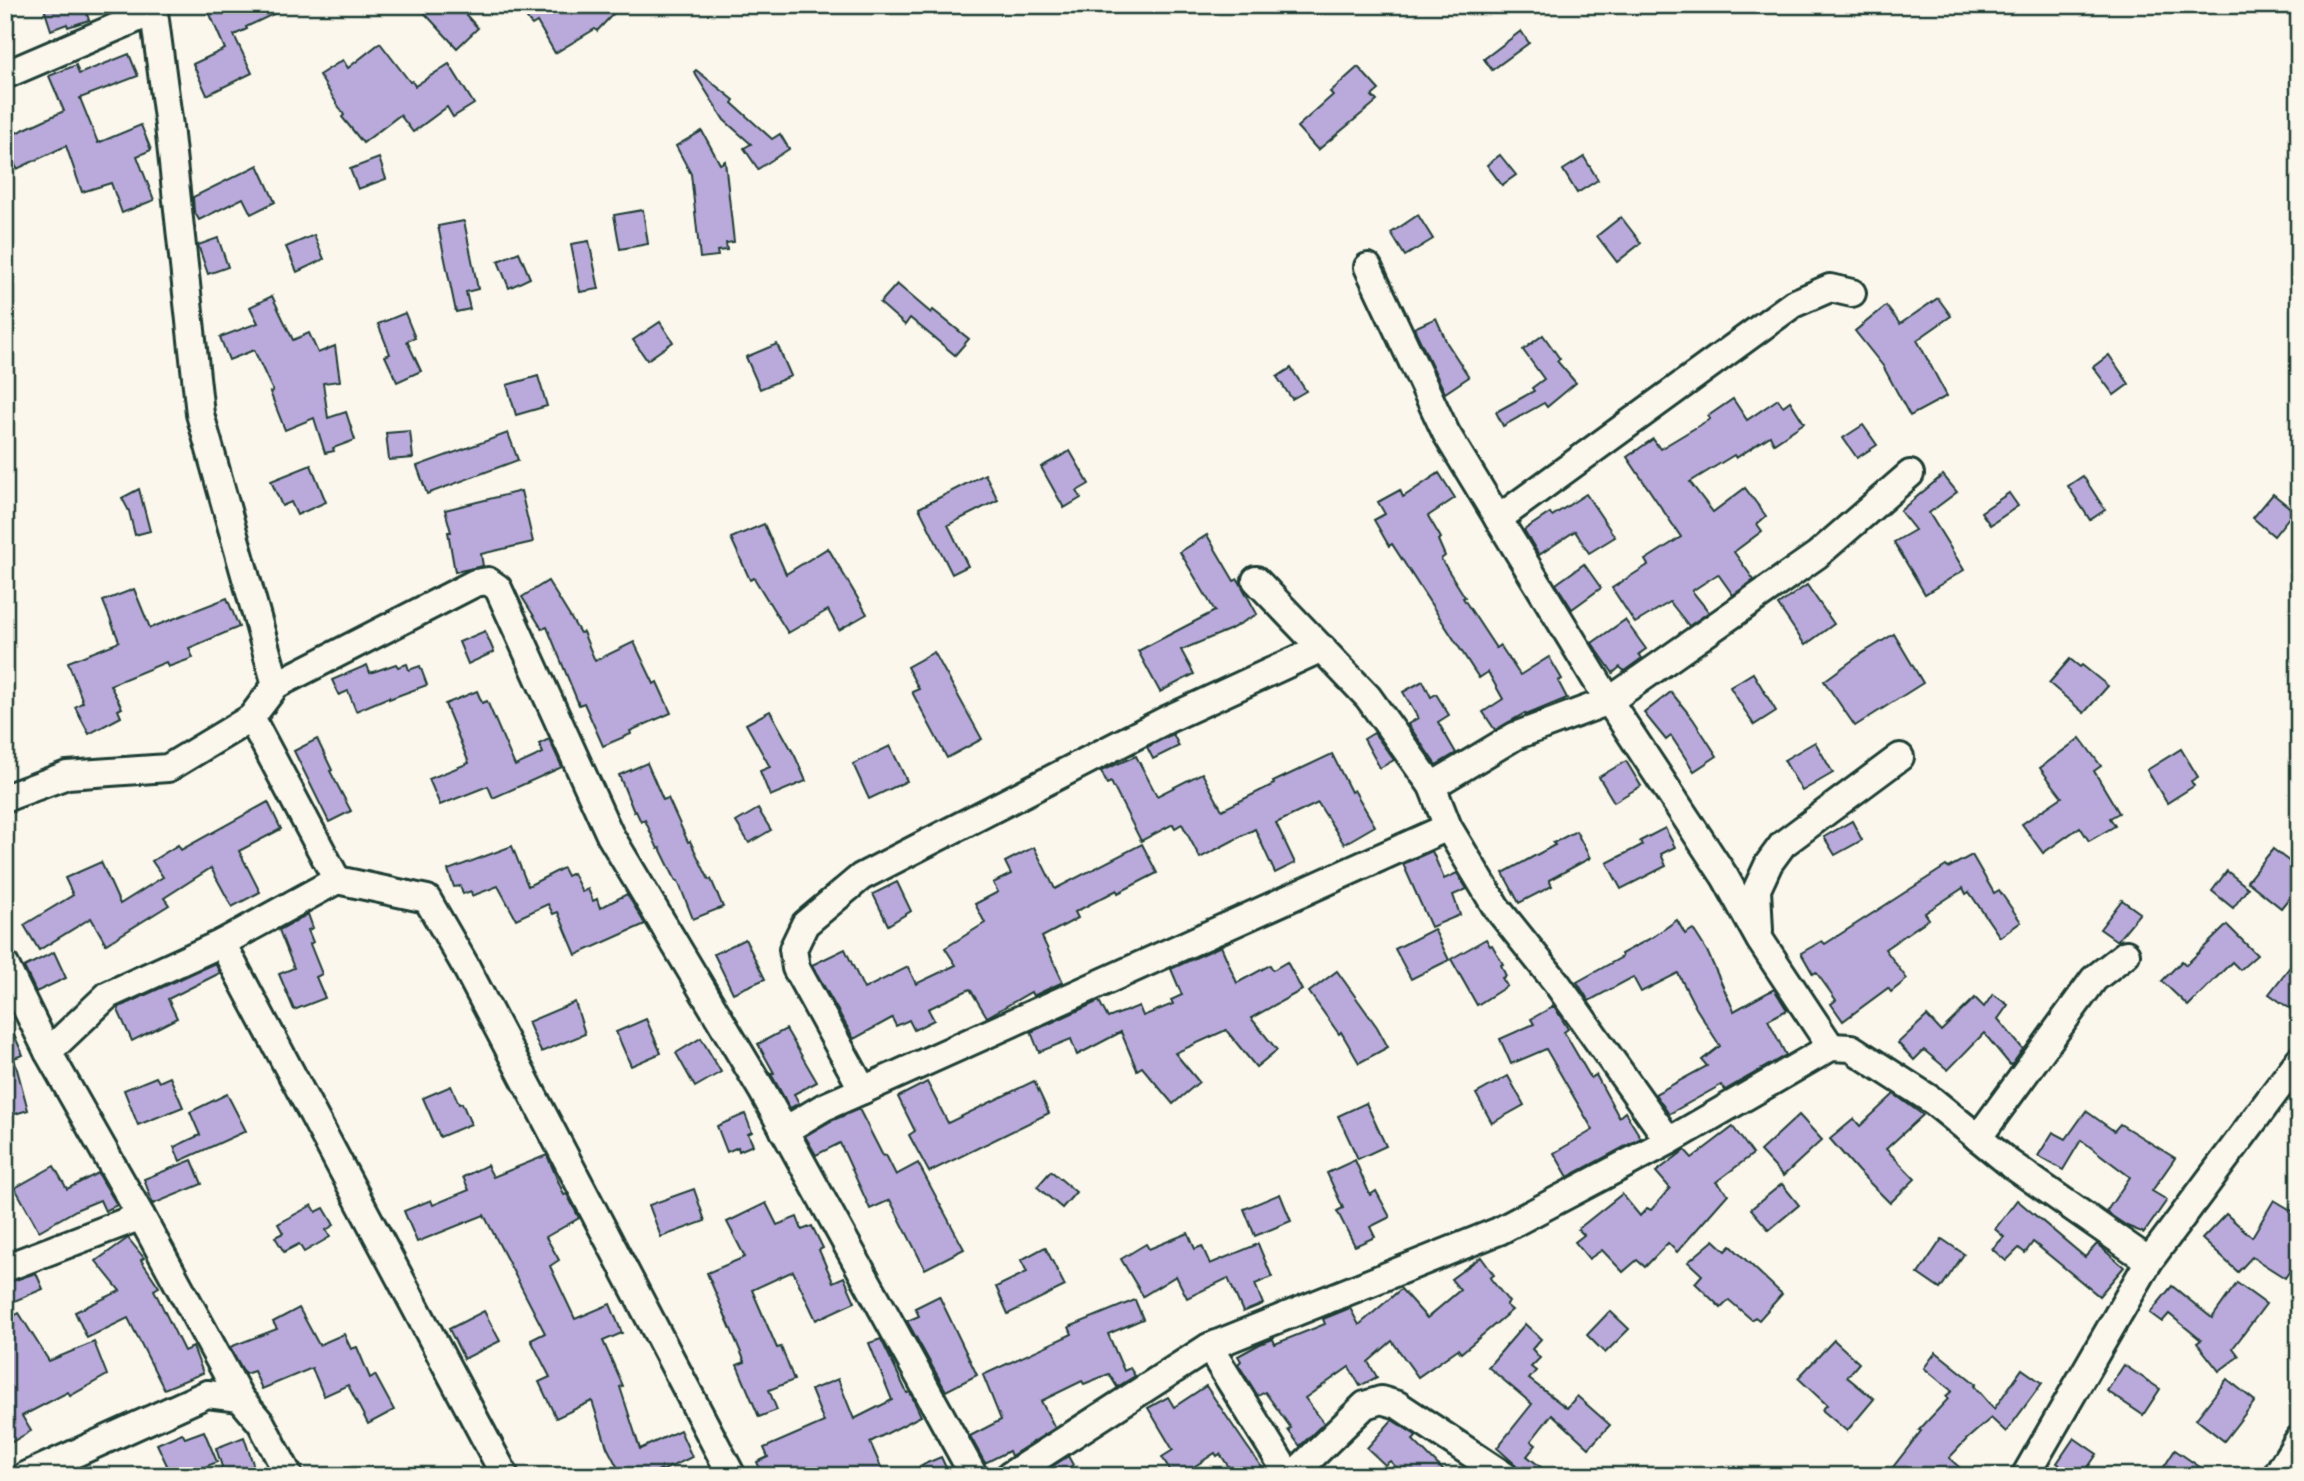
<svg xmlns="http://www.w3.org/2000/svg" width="2304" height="1481" font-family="Itim,sans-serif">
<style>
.building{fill:#baaadb;stroke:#1f3d34;stroke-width:2}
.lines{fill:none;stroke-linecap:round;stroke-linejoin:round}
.minor-casing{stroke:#1f3d34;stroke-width:32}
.minor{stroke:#fbf7ec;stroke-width:26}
</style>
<rect width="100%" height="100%" fill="#fbf7ec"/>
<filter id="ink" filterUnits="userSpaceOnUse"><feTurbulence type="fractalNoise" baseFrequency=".0143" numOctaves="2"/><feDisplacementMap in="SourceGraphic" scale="14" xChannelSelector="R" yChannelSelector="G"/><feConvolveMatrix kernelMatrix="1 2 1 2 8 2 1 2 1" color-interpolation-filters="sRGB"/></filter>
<g filter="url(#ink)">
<g class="building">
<path d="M43,5H84L89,20L68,27L67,24L51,30Z"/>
<path d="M206,5H292L246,27L247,29L234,35L252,73L207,95L193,64L225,49Z"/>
<path d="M417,5H457L478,28L457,48Z"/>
<path d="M516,5H606L614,13L597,31L595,29L555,53L537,22L532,25Z"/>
<path d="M1521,31L1529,43L1492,70L1484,59Z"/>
<path d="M380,43L410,82L412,81L415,86L449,64L474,104L453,117L447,107L413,132L400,115L363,143L342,117L344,115L319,75L343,60L348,68Z"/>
<path d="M129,54L138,76L80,98L98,143L141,125L151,150L137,156L154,200L122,213L111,183L82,192L66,146L17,169L5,145V138L64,111L49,76L76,65L79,74Z"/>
<path d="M1358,67L1379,90L1372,96L1377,101L1318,150L1297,127L1333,95L1330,92Z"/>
<path d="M696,70L734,100L732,103L772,139L780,134L789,149L758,169L744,148L751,144L724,120L694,72Z"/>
<path d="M702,131L720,164L725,161L734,242L726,243L727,250L717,251L718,256L700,258L691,174L676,146Z"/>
<path d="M1500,155L1516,175L1502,185L1487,165Z"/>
<path d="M1584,157L1598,180L1577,193L1563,170Z"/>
<path d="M379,158L386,179L358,189L350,169Z"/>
<path d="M258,165L275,202L251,214L243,198L199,220L194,211L193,197Z"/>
<path d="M643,210L648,244L620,249L614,215Z"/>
<path d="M1418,215L1433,239L1405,256L1391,233Z"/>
<path d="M1621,217L1641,243L1617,262L1597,236Z"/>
<path d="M464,221L478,289L466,292L470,309L456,312L438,226Z"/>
<path d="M314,235L324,259L297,272L286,247Z"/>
<path d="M218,238L228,267L208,274L198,245Z"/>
<path d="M589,241L599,289L580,292L571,244Z"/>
<path d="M519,252L530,278L509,288L498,261Z"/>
<path d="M897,284L931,313L933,310L969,339L955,355L910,318L905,325L880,303Z"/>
<path d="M272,296L293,340L309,333L318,353L335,346L340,381L323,383L328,418L346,412L355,440L333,448L334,451L325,453L314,418L285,430L270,392L273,391L254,350L229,360L220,337L258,323L250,307Z"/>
<path d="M1938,298L1951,316L1917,340L1947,396L1910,416L1883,366L1855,331L1886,306L1900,324Z"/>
<path d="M405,313L415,338L407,341L421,371L397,382L385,356L390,354L378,324Z"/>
<path d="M1436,318L1447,343L1469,377L1445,393L1414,328Z"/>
<path d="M660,322L673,342L647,360L633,340Z"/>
<path d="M1543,335L1560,359L1557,361L1576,383L1547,407L1544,403L1503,426L1496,412L1534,391L1532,388L1544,379L1523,350Z"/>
<path d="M777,344L791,376L760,389L746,357Z"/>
<path d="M2109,355L2129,384L2114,395L2093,367Z"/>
<path d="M1291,368L1306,391L1292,399L1277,377Z"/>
<path d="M538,376L547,406L516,415L507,385Z"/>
<path d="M1733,399L1747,420L1778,399L1783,406L1790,401L1804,423L1774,443L1770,436L1736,458L1734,455L1690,482L1713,512L1745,488L1766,516L1757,524L1762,531L1734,552L1754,580L1733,595L1718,574L1692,591L1709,612L1689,626L1670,602L1635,623L1612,588L1648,565L1645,560L1681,537L1627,457L1653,439L1660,449L1710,419L1708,416Z"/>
<path d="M1863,425L1877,445L1857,458L1843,438Z"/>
<path d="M410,431L413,458L389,460L386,433Z"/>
<path d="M508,433L518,460L427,494L417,466Z"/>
<path d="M1070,451L1089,484L1077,491L1081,498L1064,508L1041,467Z"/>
<path d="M311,465L326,502L297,515L291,502L282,506L271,481Z"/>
<path d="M1439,473L1455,498L1428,516L1441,538L1438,540L1445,556L1441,559L1465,597L1463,598L1496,648L1500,645L1520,675L1549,657L1562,679L1558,681L1567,698L1526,715L1525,713L1495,730L1483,712L1503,699L1488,672L1479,678L1392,544L1389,546L1374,520L1385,514L1378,502L1400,490L1403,497Z"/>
<path d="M985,474L998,500L948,525L968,566L952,574L919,508Z"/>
<path d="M1943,475L1957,492L1929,513L1964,570L1925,594L1894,542L1915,530L1900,511Z"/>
<path d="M2083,476L2105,510L2090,520L2068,486Z"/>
<path d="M139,489L150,531L135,535L129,511L122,498Z"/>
<path d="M521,491L533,542L481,554L483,566L455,572L448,532H451L445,510Z"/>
<path d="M2009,493L2018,506L1990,525L1981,512Z"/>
<path d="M1586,494L1615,537L1589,553L1575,531L1539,555L1524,530L1550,513L1552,516Z"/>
<path d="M2273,494L2294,511L2274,536L2253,518Z"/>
<path d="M764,524L786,574L828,548L867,614L839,630L828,610L788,633L754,578L750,580L731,538Z"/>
<path d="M1207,535L1234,581L1238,579L1257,614L1229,630L1181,650L1194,674L1160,692L1138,651L1215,611L1180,552Z"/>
<path d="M1584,564L1601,588L1572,609L1556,584Z"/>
<path d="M548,581L580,633L583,632L595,661L634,642L654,684L657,682L671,713L630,731L631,734L603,746L584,703L579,705L547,627L542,629L522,597Z"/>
<path d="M1807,585L1834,624L1805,645L1778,605Z"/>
<path d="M134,589L150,628L227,598L239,627L189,648L193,658L168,667L166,662L110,685L122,708L118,710L121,717L89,734L75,707L83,702L68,662L117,643L119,641L103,601Z"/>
<path d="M1625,620L1646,649L1639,654L1642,658L1624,671L1620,667L1613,673L1592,643Z"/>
<path d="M485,631L494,652L468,664L459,642Z"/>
<path d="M1894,634L1923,683L1855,726L1824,681L1861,654Z"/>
<path d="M934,652L982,739L947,758L912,692L919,689L907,667Z"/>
<path d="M2070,659L2080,667L2082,665L2108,686L2084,713L2049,683Z"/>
<path d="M396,664L398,667L407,664L409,670L420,666L427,685L389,699V697L356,711L348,691L339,695L332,680L367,665L370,673Z"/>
<path d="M1753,673L1776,711L1754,725L1730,687Z"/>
<path d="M1423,681L1431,697L1436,694L1449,715L1438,722L1456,753L1436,765L1408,724L1418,718L1403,692Z"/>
<path d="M477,691L482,703L487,701L515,766L543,753L539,744L549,739L562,767L493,798L488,786L440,805L429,779L469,763L445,704Z"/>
<path d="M1671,692L1693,719L1717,756L1694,771L1671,736L1666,740L1644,713Z"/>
<path d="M770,711L795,756L806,781L770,796L760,771L770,767L746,724Z"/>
<path d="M1374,733L1394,760L1380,768L1364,739Z"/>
<path d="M1173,734L1179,746L1153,759L1147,747Z"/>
<path d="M2080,738L2101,766L2094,771L2119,813L2110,818L2115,826L2089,841L2080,827L2043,853L2022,824L2062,797L2040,768Z"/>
<path d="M317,739L332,770L330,771L351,811L329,822L294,751Z"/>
<path d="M1815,742L1833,773L1802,791L1784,760Z"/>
<path d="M890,746L907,781L869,799L853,764Z"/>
<path d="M2181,749L2198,777L2191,781L2194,786L2167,803L2147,770Z"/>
<path d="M1332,754L1351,792L1354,790L1375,826L1344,844L1318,803L1276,823L1295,863L1275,873L1255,829L1200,858L1182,824L1175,828L1173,824L1141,841L1111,782L1107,784L1101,771L1136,756L1157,796L1202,773L1222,810L1274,784L1273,782Z"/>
<path d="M1626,761L1641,786L1614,802L1599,777Z"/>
<path d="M647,763L663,800L668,798L688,842L690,841L709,880L711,879L723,907L693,919L678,881H676L660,848L658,849L645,820L641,822L636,811L634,812L619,775Z"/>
<path d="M268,802L281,829L239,851L260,892L232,907L211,868L164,898L169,905L106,944L91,918L39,950L24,925L73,895L65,878L101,862L120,904L163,877L152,861L178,845L181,850Z"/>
<path d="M758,809L771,830L749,843L736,822Z"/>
<path d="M1852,821L1862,840L1835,855L1824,837Z"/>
<path d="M1665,828L1675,847L1661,854L1666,866L1621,889L1607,863L1642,845L1640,841Z"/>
<path d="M1576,831L1590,858L1549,880L1552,886L1519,903L1503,873L1555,845L1553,843Z"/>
<path d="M1142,844L1157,873L1118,893L1117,890L1075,912L1078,918L1042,937L1063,982L1033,996L1031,992L987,1017L970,989L928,1009L934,1020L914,1030L909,1020L896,1026L892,1018L854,1039L812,965L845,949L864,989L908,967L916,984L956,965L945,948L985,923L975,904L998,892L993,883L1011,874L1005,862L1034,847L1055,889Z"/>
<path d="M512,846L528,886L563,868L567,876L573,873L582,892L588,889L593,901L597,899L600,908L627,894L645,924L576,955L558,912L553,914L548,904L516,919L498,886L472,896L471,891L463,894L460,886L454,887L448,870Z"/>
<path d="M2273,849L2299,869V886L2281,908L2247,881Z"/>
<path d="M1432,851L1444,879L1457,873L1467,889L1453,895L1460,915L1431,927L1403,864Z"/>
<path d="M1972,855L1994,893L1999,890L2021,922L2000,937L1969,892L1966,894L1963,888L1925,913L1929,919L1885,949L1907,979L1891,992L1888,988L1843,1021L1831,1004L1836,1000L1816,972L1813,974L1801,953L1822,941L1825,944L1946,866L1948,868Z"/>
<path d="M2227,871L2248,888L2233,908L2212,891Z"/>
<path d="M897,882L911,911L888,925L873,894Z"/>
<path d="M2122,900L2140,913L2117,941L2100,929Z"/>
<path d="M308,914L313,928L308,930L313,942L310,944L322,974L316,977L325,998L294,1010L279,974L294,968L279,930Z"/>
<path d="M1677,920L1685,934L1693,929L1707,951L1734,1011L1774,989L1787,1010L1768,1020L1786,1055L1725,1090L1721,1085L1669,1114L1655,1094L1707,1066L1702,1060L1720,1046L1696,1008L1678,973L1641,992L1633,977L1589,1001L1577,982L1622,957L1621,954L1653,937Z"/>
<path d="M2227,925L2257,955L2240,970L2232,962L2188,1006L2162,981L2182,961L2186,965Z"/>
<path d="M1434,929L1449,960L1411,979L1395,949Z"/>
<path d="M745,939L765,979L733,993L714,954Z"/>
<path d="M1486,939L1490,946L1492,945L1503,964L1501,965L1506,976L1502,978L1507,986L1477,1005L1451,959Z"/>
<path d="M1221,946L1237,983L1270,965L1273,970L1287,962L1302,990L1251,1018L1277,1050L1256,1067L1226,1030L1175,1053L1199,1082L1173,1104L1142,1067L1137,1070L1121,1032L1077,1055L1071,1039L1039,1052L1031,1032L1099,1001L1108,1018L1139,1006L1143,1016L1173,1004L1171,1000L1182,995L1171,969Z"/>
<path d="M54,952L66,978L36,992L24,967Z"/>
<path d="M2299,955V1015L2269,994Z"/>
<path d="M215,963L220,973L168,999L177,1018L132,1041L117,1008Z"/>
<path d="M1337,971L1377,1027L1388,1047L1359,1063L1341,1032L1339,1034L1309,992Z"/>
<path d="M1993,994L2008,1005L1998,1019L2023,1049L2011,1066L1984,1033L1948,1070L1924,1050L1914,1060L1898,1043L1927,1016L1941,1031L1975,998L1984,1007Z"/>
<path d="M575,1002L585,1034L541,1052L528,1022Z"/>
<path d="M1554,1006L1568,1029L1564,1032L1591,1078L1596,1075L1619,1117L1625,1112L1641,1138L1568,1177L1554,1153L1593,1130L1546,1049L1511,1064L1500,1039L1534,1024L1531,1019Z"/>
<path d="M5,1014L23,1055L14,1058L28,1110L5,1117Z"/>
<path d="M646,1019L661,1053L631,1066L616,1032Z"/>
<path d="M786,1029L817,1082L794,1094L799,1103L790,1108L771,1074L774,1073L758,1044Z"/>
<path d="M701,1038L721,1072L695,1087L676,1053Z"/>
<path d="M1508,1076L1524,1105L1492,1123L1476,1094Z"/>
<path d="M156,1077L159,1082L170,1077L183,1107L138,1125L124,1090Z"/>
<path d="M1034,1081L1049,1113L929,1172L909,1135L915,1131L898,1097L927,1082L948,1123Z"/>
<path d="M451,1086L459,1104L462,1103L471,1124L440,1137L423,1098Z"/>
<path d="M227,1094L246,1131L180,1161L174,1147L200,1135L190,1112Z"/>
<path d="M1894,1094L1923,1115L1886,1149L1915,1179L1890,1203L1858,1171L1830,1139L1854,1119L1860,1126Z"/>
<path d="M1366,1103L1386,1146L1358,1159L1338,1116Z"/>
<path d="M859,1109L883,1156L886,1155L896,1175L918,1163L964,1249L925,1269L890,1200L870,1209L840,1143L816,1155L805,1136L831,1121Z"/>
<path d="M2086,1111L2114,1131L2120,1124L2175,1158L2152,1191L2167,1200L2144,1233L2127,1226L2106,1212L2130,1177L2081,1140L2063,1170L2038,1156L2053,1132L2066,1139Z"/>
<path d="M745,1114L752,1132L748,1134L753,1145L739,1151L738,1147L727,1152L717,1126Z"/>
<path d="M1799,1115L1822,1140L1783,1176L1760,1151Z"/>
<path d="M1733,1127L1753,1154L1716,1182L1728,1194L1677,1252L1668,1243L1645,1267L1637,1260L1623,1272L1602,1250L1589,1259L1575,1242L1584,1235L1578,1229L1622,1194L1640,1216L1647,1208L1651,1210L1670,1188L1656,1172L1685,1150L1692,1158Z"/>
<path d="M547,1155L564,1195L567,1194L579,1218L546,1237L559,1260L550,1266L575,1319L610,1304L622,1333L603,1341L623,1386L620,1387L640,1449L680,1430L692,1457L662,1471L661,1469L647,1476H622L607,1447L592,1401L556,1418L539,1382L550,1377L531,1340L545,1333L484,1215L417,1242L404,1211L431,1200L433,1205L469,1190L463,1177L487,1165L493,1177Z"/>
<path d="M192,1160L202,1184L153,1204L144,1179Z"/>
<path d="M1355,1160L1370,1195L1376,1191L1390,1217L1370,1227L1375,1237L1355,1246L1337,1211L1343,1208L1327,1173Z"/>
<path d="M54,1166L67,1189L98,1173L117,1205L105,1211L100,1200L78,1209L39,1231L15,1188Z"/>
<path d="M1051,1171L1076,1192L1062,1208L1037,1187Z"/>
<path d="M1782,1184L1799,1205L1769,1230L1751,1209Z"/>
<path d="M694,1189L705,1221L661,1237L649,1205Z"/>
<path d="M1280,1194L1291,1221L1255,1236L1244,1209Z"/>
<path d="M2017,1200L2085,1257L2097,1244L2124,1267L2099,1296L2033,1242L2025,1253L2019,1248L2006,1261L1992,1249L2004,1237L1995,1229Z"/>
<path d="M2274,1200L2299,1215V1257L2285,1278L2252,1257L2238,1272L2202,1239L2226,1214L2252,1237Z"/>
<path d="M766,1203L777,1225L797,1217L802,1230L812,1226L823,1248L819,1250L833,1282L844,1277L855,1302L816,1320L793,1271L752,1290L777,1348L781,1347L794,1380L769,1390L777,1410L759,1417L737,1365L745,1362L707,1273L745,1257L727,1222Z"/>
<path d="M312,1205L316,1212L324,1208L334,1225L326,1230L330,1237L304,1252L299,1244L284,1252L275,1237L283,1233L278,1224Z"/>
<path d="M1188,1233L1195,1249L1202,1246L1210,1264L1258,1244L1272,1277L1255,1284L1263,1304L1243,1312L1228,1278L1187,1298L1176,1276L1143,1296L1121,1259L1146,1244L1149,1249Z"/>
<path d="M128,1238L144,1258L141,1260L159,1287L154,1290L184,1351L193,1347L203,1373L164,1389L128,1318L87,1338L75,1312L120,1291L96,1261Z"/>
<path d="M1942,1239L1964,1254L1940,1289L1918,1274Z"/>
<path d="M1714,1240L1726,1251L1731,1246L1782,1294L1759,1320L1755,1317L1752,1320L1729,1300L1721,1308L1695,1283L1702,1275L1688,1262Z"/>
<path d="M1045,1247L1065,1286L1008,1314L996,1287L1027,1272L1021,1260Z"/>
<path d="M1481,1257L1494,1275L1490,1278L1509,1302L1506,1305L1512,1310L1461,1353L1458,1349L1418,1377L1392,1341L1368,1362L1377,1377L1360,1386L1349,1367L1305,1398L1324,1423L1300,1446L1288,1430L1291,1428L1265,1392L1258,1396L1238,1364L1241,1361L1238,1356L1260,1344L1273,1339L1275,1344L1325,1324L1323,1319L1350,1308L1359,1325L1401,1289L1427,1318L1460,1290L1451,1279Z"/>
<path d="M36,1273L43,1289L12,1302L5,1283Z"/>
<path d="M2237,1283L2266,1304L2233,1348L2239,1356L2219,1371L2197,1343L2201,1340L2169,1314L2162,1322L2150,1313L2172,1286L2212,1318Z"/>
<path d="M939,1296L977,1375L946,1391L907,1321L919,1316L915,1308Z"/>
<path d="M1135,1300L1143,1319L1108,1334L1124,1371L1130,1368L1135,1376L1117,1387L1109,1374L1084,1384L1082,1381L1041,1401L1055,1428L1011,1456L1009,1451L985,1463L970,1436L1001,1420L983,1375L1072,1334L1069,1327Z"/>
<path d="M299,1308L319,1345L344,1334L351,1349L357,1347L370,1378L375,1375L394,1410L368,1424L348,1385L324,1396L312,1368L262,1389L254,1371L245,1374L230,1347L277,1329L273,1322Z"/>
<path d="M484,1311L500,1341L464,1359L449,1329Z"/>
<path d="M1610,1311L1629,1329L1605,1353L1587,1335Z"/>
<path d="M19,1313L49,1361L94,1342L107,1375L70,1396L68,1392L22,1416L31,1431L5,1446V1321Z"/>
<path d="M1525,1324L1541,1339L1532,1349L1540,1358L1531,1367L1536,1371L1529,1379L1567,1408L1577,1396L1610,1425L1589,1448L1552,1414L1531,1441L1536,1445L1527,1456L1552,1476H1528L1497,1448L1532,1404L1488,1367Z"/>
<path d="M881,1339L907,1393L910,1392L921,1416L870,1442L885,1476H763L757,1462L768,1457L764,1448L824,1422L811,1390L838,1379L854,1419L892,1400L869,1343Z"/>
<path d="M1834,1340L1859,1363L1847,1377L1874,1399L1847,1431L1822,1410L1827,1405L1798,1378Z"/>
<path d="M1936,1352L1976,1384L1974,1386L1994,1409L2022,1369L2042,1383L2006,1432L1991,1418L1967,1439L1949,1458L1969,1476H1886L1921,1431L1919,1430L1948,1399L1946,1396L1952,1391L1924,1368Z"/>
<path d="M2124,1365L2160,1389L2143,1415L2107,1391Z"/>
<path d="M2227,1379L2255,1401L2224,1441L2196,1419Z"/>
<path d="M1206,1386L1246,1445L1268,1476H1235L1220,1454L1217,1456L1215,1453L1180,1476H1174L1162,1457L1173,1450L1148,1408L1168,1397L1174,1407Z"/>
<path d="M1392,1420L1417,1436L1413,1440L1449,1476H1405L1390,1461L1385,1465L1367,1448Z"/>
<path d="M204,1431L217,1462L183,1476H172L157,1444L182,1433L185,1438Z"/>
<path d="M244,1437L257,1476H225L216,1448Z"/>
<path d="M2074,1438L2097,1454L2082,1476H2076L2057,1463Z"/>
<path d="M2175,1450L2213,1476H2158Z"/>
<path d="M1068,1456L1073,1465L1057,1476H1038Z"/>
<path d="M941,1457L950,1476H905L927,1463Z"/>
</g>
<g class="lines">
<g class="minor-casing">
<g id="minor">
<path d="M153,5L169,126L200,414L276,685"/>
<path d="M5,75L154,11"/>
<path d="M1368,267L1446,433L1609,701L1725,877L1760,940L1831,1047"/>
<path d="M1498,519L1793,304L1830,288L1852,293"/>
<path d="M1256,580L1368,697L1432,786L1448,827L1496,907L1556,982L1669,1141"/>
<path d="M1432,786L1515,736L1609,701L1817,555L1910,474"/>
<path d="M5,798L67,775L168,768L251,718"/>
<path d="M337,880L427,899L465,965L732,1476"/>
<path d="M1759,931L1757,889L1769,863L1783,844L1900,757"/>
<path d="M5,965L48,1052L141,1216"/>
<path d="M48,1052L108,995L222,943"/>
<path d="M863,1090L796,968L793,949L805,924L861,877L1168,719L1322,648"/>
<path d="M784,1131L824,1107L863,1090L1448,827"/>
<path d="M1978,1138L2094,979L2126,954"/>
<path d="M5,1268L141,1216L240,1398L261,1423L289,1476"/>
<path d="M1209,1347L1289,1476"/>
<path d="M25,1476L207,1394L240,1398"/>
<path d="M505,1476L222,943L337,880L251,718L276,685L475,583L488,581L498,588L610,835L762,1090L974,1476"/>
<path d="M1009,1476L1209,1347L1499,1231L1669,1141L1831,1047L1851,1048L1933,1101L2009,1163L2149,1261"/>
<path d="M1292,1476L1365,1405L1381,1400L1398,1405L1505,1476"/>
<path d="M2025,1476L2149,1261L2299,1060"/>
<path d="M2276,1476L2299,1439"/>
</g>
</g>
<use href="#minor" class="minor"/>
</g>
</g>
<rect width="2304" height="1481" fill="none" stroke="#fbf7ec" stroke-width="28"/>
<rect x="14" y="14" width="2276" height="1453" fill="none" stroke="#1f3d34" stroke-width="2.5" filter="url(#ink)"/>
</svg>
